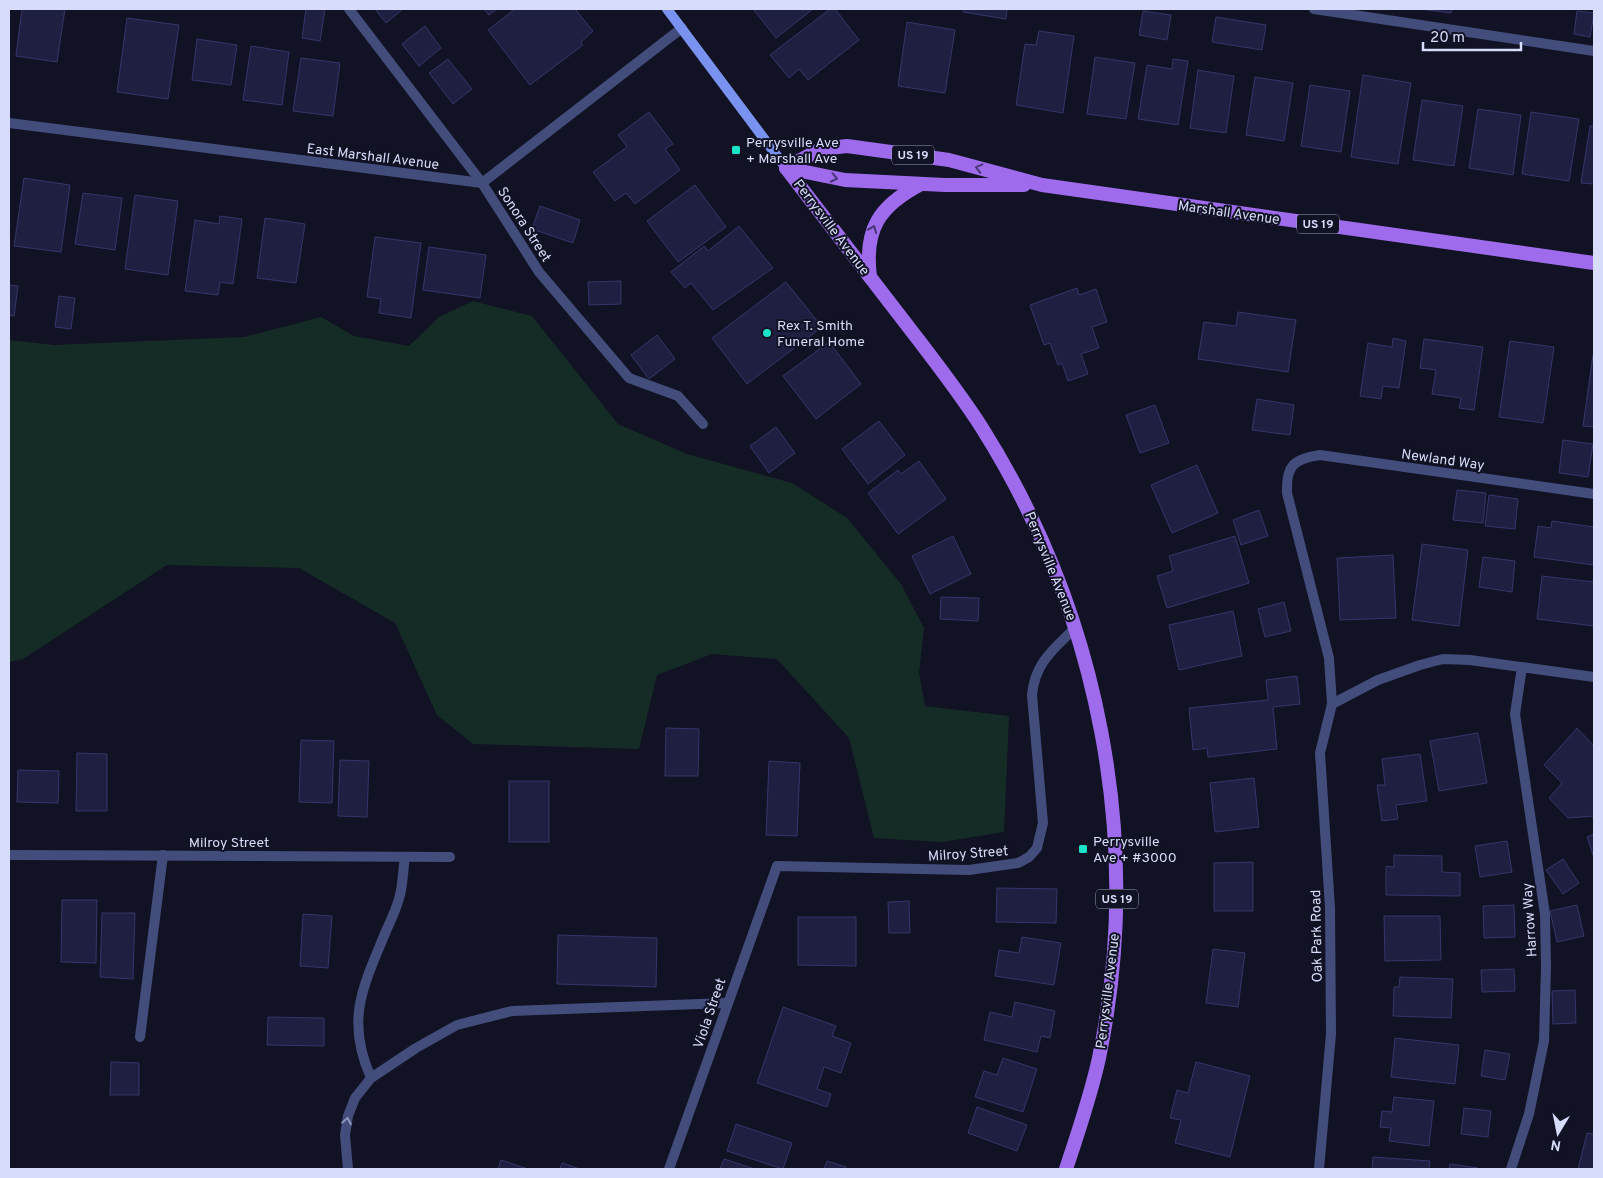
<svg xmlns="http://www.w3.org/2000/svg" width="1603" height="1178" font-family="Overpass,sans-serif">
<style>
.green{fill:#152c26}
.building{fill:#1f2041;stroke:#34366b}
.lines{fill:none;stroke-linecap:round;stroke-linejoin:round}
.service{stroke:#424d7c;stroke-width:10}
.minor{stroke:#424d7c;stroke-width:10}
.secondary{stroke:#7a92ef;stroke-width:10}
.primary{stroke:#9e6bed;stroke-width:14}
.oneway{stroke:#493674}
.oneway2{stroke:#8c94bb}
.poi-dot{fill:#1be3c8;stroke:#111223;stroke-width:2}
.labels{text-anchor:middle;stroke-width:4;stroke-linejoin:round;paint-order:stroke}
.shield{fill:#111223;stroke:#9c9fba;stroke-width:1}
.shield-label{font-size:12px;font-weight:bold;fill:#d7dcfa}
.poi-label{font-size:14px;fill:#d7dcfa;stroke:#111223;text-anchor:start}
.street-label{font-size:14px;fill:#d7dcfa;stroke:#111223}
</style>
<rect width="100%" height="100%" fill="#111223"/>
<path class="green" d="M473,301L532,316L618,424L687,454L792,483L847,518L901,584L924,628L919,673L925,706L1009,716L1004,832L942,842L874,838L849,738L777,659L712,654L657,675L639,749L473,744L437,715L395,623L299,568L167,565L23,659L9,662V340L54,345L244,337L321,317L354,336L409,346L439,317Z"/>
<g class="building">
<path d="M22,9H65L57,62L16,56Z"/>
<path d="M306,9H325L320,41L302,38Z"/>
<path d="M375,9H403L386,23Z"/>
<path d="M484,9H497L489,15Z"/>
<path d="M515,9H575L593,31L581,42L583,45L530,85L488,30Z"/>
<path d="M753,9H813L776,38Z"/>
<path d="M830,9H835L859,40L808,80L799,69L789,78L770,55Z"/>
<path d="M963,9H1007L1006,19L963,12Z"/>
<path d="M1419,9H1452L1451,13Z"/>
<path d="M1143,11L1171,15L1167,40L1139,35Z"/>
<path d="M1577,11L1594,13L1590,37L1574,34Z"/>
<path d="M1216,17L1266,25L1262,50L1212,42Z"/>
<path d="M127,18L179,25L168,99L117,92Z"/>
<path d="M907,22L955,30L945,93L898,86Z"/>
<path d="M425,26L441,48L419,66L402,44Z"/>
<path d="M1039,31L1074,36L1063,113L1016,105L1025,44L1036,45Z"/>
<path d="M197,39L237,45L231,85L192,80Z"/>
<path d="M251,46L289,52L282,105L243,100Z"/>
<path d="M1095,57L1135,63L1126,119L1087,114Z"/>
<path d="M301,58L340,63L333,116L293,111Z"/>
<path d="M448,59L472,89L453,104L429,73Z"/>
<path d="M1173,59L1188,61L1178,125L1138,119L1147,65L1172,69Z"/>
<path d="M1198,70L1234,76L1226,133L1190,128Z"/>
<path d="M1363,75L1411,83L1398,164L1351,157Z"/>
<path d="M1255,77L1293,83L1284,141L1246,135Z"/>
<path d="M1310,85L1350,91L1341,152L1301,146Z"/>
<path d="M1422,100L1463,106L1454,166L1413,160Z"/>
<path d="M1478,109L1521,115L1513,175L1469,168Z"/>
<path d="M649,112L673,144L665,149L680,170L635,204L626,193L615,201L593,172L627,147L618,135Z"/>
<path d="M1531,112L1579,119L1569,181L1522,174Z"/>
<path d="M1590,126H1594V184L1581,183Z"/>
<path d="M24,178L70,185L61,252L14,246Z"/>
<path d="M695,185L726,227L678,262L647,221Z"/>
<path d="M83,193L122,198L115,250L75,244Z"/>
<path d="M135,195L178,201L168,275L125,269Z"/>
<path d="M540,206L580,220L573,243L532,229Z"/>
<path d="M220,216L242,219L233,284L220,282L218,295L185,291L195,220L219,224Z"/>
<path d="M265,218L305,224L296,283L257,278Z"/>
<path d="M739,226L773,268L713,310L691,283L685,288L671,272L704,246L708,251Z"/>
<path d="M375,237L421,243L411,318L379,313L381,299L367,297Z"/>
<path d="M429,247L486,255L480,298L423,290Z"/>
<path d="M621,281V304L589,305L588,282Z"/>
<path d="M786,282L822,327L747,384L712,338Z"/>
<path d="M9,285L18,286L14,316L9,315Z"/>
<path d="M1077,288L1079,295L1096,289L1107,322L1092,327L1099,348L1081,354L1088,374L1068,381L1062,363L1058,365L1050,343L1044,345L1030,305Z"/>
<path d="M59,296L75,298L71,329L55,327Z"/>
<path d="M1238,312L1296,320L1288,372L1198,359L1204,322L1236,326Z"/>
<path d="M657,335L675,359L649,379L631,355Z"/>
<path d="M1393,338L1406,341L1399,388L1383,386L1381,399L1360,396L1368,343L1392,347Z"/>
<path d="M1424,339L1483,347L1474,410L1459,408L1461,398L1432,394L1436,370L1420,368Z"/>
<path d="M1510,341L1554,347L1543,423L1499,417Z"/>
<path d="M829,342L861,384L816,419L783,376Z"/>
<path d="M1593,355H1594V427L1583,426Z"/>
<path d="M1257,399L1294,405L1290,435L1252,430Z"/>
<path d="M1155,405L1169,443L1140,453L1126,415Z"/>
<path d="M879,421L905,455L868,484L842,449Z"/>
<path d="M776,427L795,453L769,473L750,446Z"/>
<path d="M1563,440L1593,444L1588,477L1559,473Z"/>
<path d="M919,461L946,499L898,534L868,493L898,470L901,474Z"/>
<path d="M1197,465L1218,513L1172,533L1151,485Z"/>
<path d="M1457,490L1486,493L1483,523L1453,520Z"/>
<path d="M1489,495L1518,499L1515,529L1485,526Z"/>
<path d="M1259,510L1268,536L1241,545L1233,520Z"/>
<path d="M1552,521L1594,527V565L1534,557L1538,526L1551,528Z"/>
<path d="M953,536L971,574L930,594L912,556Z"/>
<path d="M1235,536L1249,583L1167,608L1157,576L1173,571L1169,556Z"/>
<path d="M1422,544L1468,550L1459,626L1412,620Z"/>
<path d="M1393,555L1396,618L1340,620L1337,558Z"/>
<path d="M1483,557L1515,561L1512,592L1479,587Z"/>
<path d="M1542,576L1594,582V626L1537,619Z"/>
<path d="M941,597L979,598L978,621L940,619Z"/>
<path d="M1284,602L1291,631L1265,637L1258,609Z"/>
<path d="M1233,611L1242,656L1179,670L1169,625Z"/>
<path d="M1297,676L1300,704L1273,707L1277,749L1208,757L1207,748L1193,750L1189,708L1268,700L1266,680Z"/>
<path d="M666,728L699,729L698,776H665Z"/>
<path d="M1577,728L1594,746V816L1568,818L1549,798L1562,783L1544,765Z"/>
<path d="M1478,733L1487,783L1439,791L1430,741Z"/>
<path d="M301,740L334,741L332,803L299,802Z"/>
<path d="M77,753L107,754V811H76Z"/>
<path d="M1420,754L1427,801L1396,805L1398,819L1382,821L1377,785H1385L1382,759Z"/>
<path d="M340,760L369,761L367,817L338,816Z"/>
<path d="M769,761L800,763L797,836L766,835Z"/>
<path d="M18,770L59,771L58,803L17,802Z"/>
<path d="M1254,778L1259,827L1215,832L1210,783Z"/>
<rect x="509" y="781" width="40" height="61"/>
<path d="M1594,834V858L1587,837Z"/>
<path d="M1507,841L1512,872L1480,877L1475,846Z"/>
<path d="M1394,855L1442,856V872L1460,873V896L1386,895V866L1394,867Z"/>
<path d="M1563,859L1579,883L1563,894L1546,870Z"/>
<path d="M1253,862V911H1214V863Z"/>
<path d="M997,888L1057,889L1056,923L996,922Z"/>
<path d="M62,900H97L96,963L61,962Z"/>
<path d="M909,901L910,933H889L888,902Z"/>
<path d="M1514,905L1515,937L1484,938L1483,906Z"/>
<path d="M1577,905L1584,936L1557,942L1550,911Z"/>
<path d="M102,913H135L133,979L100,977Z"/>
<path d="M303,914L332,916L328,968L300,966Z"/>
<path d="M1384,916H1440L1441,960L1385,961Z"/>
<path d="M798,917H856V966L798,965Z"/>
<path d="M558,935L657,938L656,987L557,984Z"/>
<path d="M1022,937L1061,943L1054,985L995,976L999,950L1019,953Z"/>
<path d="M1213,949L1245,953L1238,1007L1206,1003Z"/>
<path d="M1514,969L1515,991L1482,992L1481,970Z"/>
<path d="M1400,977L1453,979L1451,1018L1393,1016L1394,987H1399Z"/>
<path d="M1575,990L1576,1023L1553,1024L1552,991Z"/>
<path d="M1015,1002L1055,1011L1050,1038L1041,1036L1037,1052L984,1040L990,1012L1012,1017Z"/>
<path d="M783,1007L836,1026L832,1036L851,1043L841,1073L824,1067L817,1089L831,1094L827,1107L757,1083Z"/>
<path d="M268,1017L324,1018V1046L267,1045Z"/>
<path d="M1395,1038L1459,1045L1455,1084L1391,1077Z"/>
<path d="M1485,1050L1510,1054L1505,1080L1481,1076Z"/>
<path d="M1003,1058L1037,1069L1023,1112L975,1097L984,1071L997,1075Z"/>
<path d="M111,1062L139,1063V1095H110Z"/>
<path d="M1196,1062L1250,1076L1230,1157L1175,1143L1181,1120L1170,1118L1177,1090L1188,1093Z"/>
<path d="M1394,1097L1434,1101L1429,1146L1389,1141L1391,1128L1380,1127L1382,1111L1392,1112Z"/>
<path d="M977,1107L1027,1125L1017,1151L968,1133Z"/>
<path d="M1464,1108L1491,1111L1488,1137L1461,1134Z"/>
<path d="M736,1124L792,1143L783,1169L727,1151Z"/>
<path d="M1587,1133L1594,1134V1169H1578Z"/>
<path d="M1373,1157L1430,1161L1429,1169H1372Z"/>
<path d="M724,1159L755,1169H720Z"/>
<path d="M501,1160L528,1169H498Z"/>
<path d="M827,1161L846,1167V1169H824Z"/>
<path d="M562,1163L580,1169H560Z"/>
<path d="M1450,1164L1478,1168V1169H1449Z"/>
</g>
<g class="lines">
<g class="service">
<path d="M1314,9L1594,51"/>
<path d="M1332,704L1329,658L1287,493C1286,466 1293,459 1320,455L1594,494"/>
<path d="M140,1037L163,855"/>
<path d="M1511,1169L1529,1114L1544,1041L1546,967L1545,914L1515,714L1522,667"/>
</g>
<g class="minor">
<path d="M349,9L482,183L539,272L629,378L678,396L703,424"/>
<path d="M9,123L482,183L682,28"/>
<path d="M9,855L450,857"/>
<path d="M371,1078C345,1019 363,987 386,931C391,920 397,908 400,895C403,883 403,870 405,857"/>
<path d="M348,1169L345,1135L348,1116L355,1098L371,1078L416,1048L457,1025L512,1011L726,1003"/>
<path d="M669,1169L777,866L969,870L1018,863L1029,857L1037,848L1043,823L1032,695C1035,662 1054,649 1076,627"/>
<path d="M1319,1169L1331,1034L1330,908L1320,753L1332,704L1378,680L1420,665L1443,659L1470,660L1594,677"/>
</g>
<path class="secondary" d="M667,9L786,168"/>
<g class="primary">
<path d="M786,168C826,220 867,273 907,325C933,359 959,392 982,428C1099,614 1144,842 1099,1058C1091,1095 1078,1133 1066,1169"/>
<path d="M786,168L821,149L847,146L949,160L1042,185L1594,263"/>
<path d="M786,168L845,180L945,185H1024"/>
<path d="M870,277C864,229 879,206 921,184"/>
</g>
</g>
<defs><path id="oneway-chevron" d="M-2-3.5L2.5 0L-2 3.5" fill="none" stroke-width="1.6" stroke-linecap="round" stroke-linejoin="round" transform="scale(1.25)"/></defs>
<g class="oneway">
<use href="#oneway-chevron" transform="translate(979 168) rotate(-165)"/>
<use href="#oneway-chevron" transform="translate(834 178) rotate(12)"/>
<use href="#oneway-chevron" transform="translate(873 229) rotate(-68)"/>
</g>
<use class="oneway2" href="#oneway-chevron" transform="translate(347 1121) rotate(-79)"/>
<g class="poi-dot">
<rect x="731" y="145" width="10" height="10" rx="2.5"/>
<circle cx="767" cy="333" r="5"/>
<rect x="1078" y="844" width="10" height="10" rx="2.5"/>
</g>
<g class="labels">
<g class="shield">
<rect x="892" y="145.5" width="42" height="19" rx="4"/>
<rect x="1297" y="214.5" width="42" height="19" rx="4"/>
<rect x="1096" y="889.5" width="42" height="19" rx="4"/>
</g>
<g class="shield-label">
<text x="913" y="159">US 19</text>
<text x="1318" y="228">US 19</text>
<text x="1117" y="903">US 19</text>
</g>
<g class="poi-label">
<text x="746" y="147">Perrysville Ave<tspan x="746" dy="16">+ Marshall Ave</tspan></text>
<text x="777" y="330">Rex T. Smith<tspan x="777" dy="16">Funeral Home</tspan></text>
<text x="1093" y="846">Perrysville<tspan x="1093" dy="16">Ave + #3000</tspan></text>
</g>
<g class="street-label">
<text transform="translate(373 156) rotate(7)" y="5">East Marshall Avenue</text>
<text transform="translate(1229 212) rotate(8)" y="5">Marshall Avenue</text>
<text transform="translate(525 224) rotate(57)" y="5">Sonora Street</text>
<text transform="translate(832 227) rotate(53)" y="5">Perrysville Avenue</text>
<text transform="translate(1443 459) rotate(8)" y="5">Newland Way</text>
<text transform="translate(1051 566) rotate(68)" y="5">Perrysville Avenue</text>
<text x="229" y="847">Milroy Street</text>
<text transform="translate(968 853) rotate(-4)" y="5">Milroy Street</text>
<text transform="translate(1529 920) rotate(-94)" y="5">Harrow Way</text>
<text transform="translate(1316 936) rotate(-91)" y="5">Oak Park Road</text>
<text transform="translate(1107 991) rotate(-83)" y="5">Perrysville Avenue</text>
<text transform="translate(709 1013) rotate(-71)" y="5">Viola Street</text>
</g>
</g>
<rect width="1603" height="1178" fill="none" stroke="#d7dcfa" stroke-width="20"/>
<g transform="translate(1558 1133) rotate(190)" stroke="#111223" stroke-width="4" paint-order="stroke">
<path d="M0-4L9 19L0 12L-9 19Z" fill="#d7dcfa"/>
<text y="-8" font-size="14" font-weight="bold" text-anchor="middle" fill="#d7dcfa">N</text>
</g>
<path d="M1423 42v8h98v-8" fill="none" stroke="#d7dcfa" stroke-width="2.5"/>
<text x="1430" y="42" font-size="15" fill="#d7dcfa" stroke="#111223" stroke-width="4" paint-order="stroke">20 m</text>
</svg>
